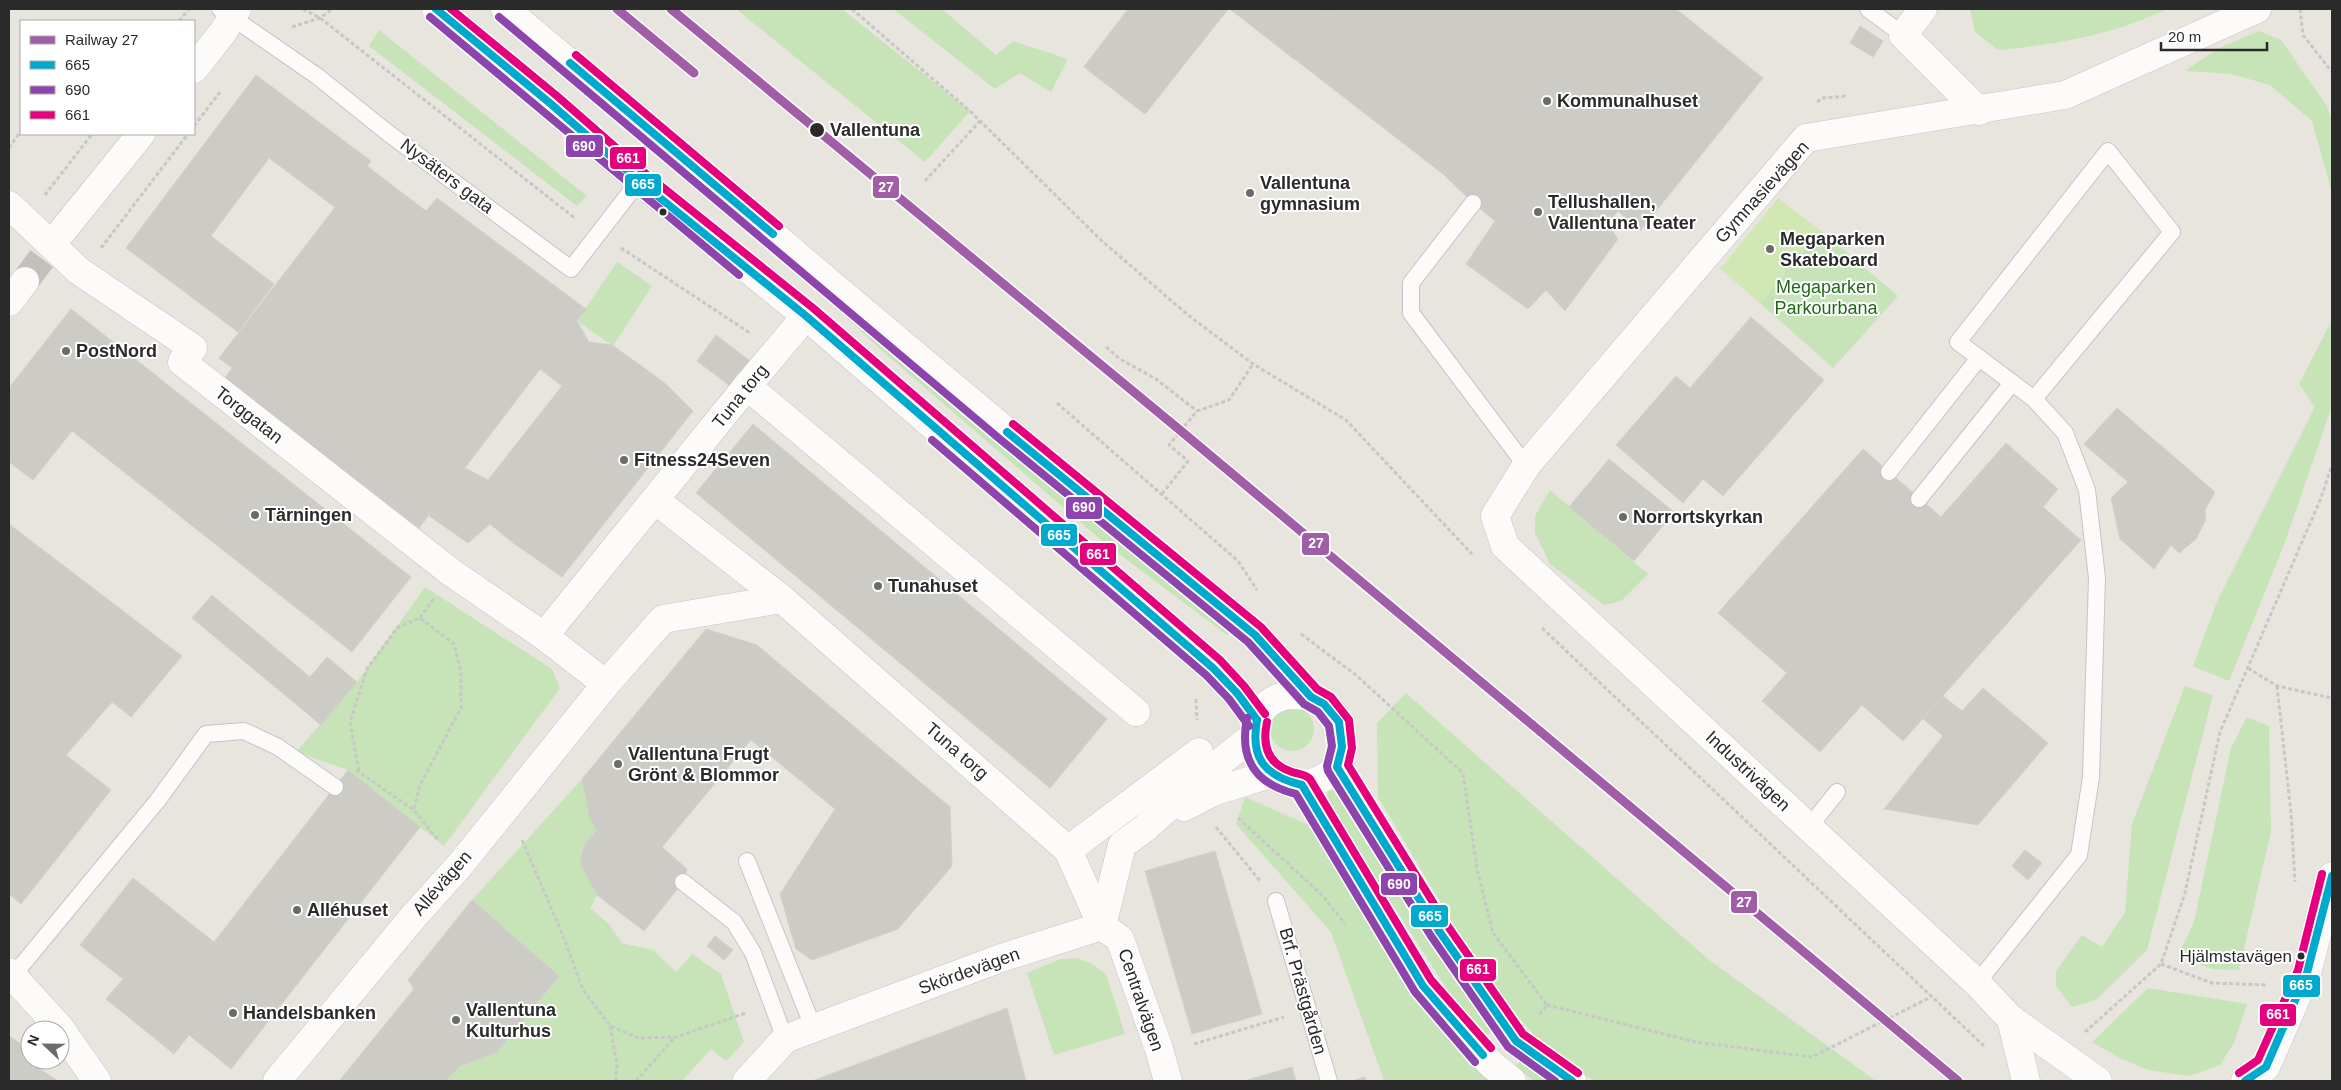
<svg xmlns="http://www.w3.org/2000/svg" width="2341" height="1090" font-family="Helvetica,sans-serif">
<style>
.green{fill:#c6e4b7}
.pitch{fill:#d1e8b5}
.building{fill:#cdcbc6;stroke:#d3d0cb}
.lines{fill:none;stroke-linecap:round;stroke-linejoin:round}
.street-tunnel{stroke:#c2c0bb;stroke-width:28;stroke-dasharray:28 14;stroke-linecap:butt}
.lane-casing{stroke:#c5c4c5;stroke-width:18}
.street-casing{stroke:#c5c4c5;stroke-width:29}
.secondary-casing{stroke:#c5c4c5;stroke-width:29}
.path{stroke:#c8c7c7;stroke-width:3;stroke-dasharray:4 2.5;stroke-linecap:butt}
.lane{stroke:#fcfbfa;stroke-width:16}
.street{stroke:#fcfbfa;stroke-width:28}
.secondary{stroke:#fcfbfa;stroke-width:28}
.bus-1-casing{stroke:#fff;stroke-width:11}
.bus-2-casing{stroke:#fff;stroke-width:11}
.bus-3-casing{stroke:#fff;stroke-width:11}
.bus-1{stroke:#00a9ce;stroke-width:8}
.bus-2{stroke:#8e44ad;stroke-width:8}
.bus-3{stroke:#e5007d;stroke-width:8}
.rail-1-casing{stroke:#fff;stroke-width:12}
.rail-1{stroke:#a05ea6;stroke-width:9}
.poi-dot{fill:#6c6b69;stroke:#fff;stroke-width:2}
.stop-dot{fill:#2a2a2a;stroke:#fff;stroke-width:2}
.labels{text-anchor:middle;stroke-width:4;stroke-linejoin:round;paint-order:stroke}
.bus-label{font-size:17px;fill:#2a2a2a;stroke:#fff;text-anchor:end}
.poi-label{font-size:18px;font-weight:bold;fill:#2a2a2a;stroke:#fff;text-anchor:start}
.stop-label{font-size:18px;font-weight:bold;fill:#2a2a2a;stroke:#fff;text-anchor:start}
.street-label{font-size:18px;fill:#2a2a2a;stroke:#fff}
.park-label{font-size:18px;fill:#236819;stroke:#fff}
.line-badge{stroke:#fff;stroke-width:2}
.badge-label{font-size:14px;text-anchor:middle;font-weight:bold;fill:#fff}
</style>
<rect width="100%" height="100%" fill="#e8e5df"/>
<g class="green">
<path d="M736,9H842L970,111L925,162Z"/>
<path d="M893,9H942L996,55L1013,41L1068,59L1051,92L1020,73L995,89Z"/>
<path d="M1970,9H2166C2118,34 2052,45 1998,50L1975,32Z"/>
<path d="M379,30L587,196L577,206L369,46Z"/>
<path d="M2259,31L2281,40L2327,106L2332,121V193L2312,121L2270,85L2231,74L2185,71L2217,49Z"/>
<path d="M1820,230L1898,296L1833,368L1760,303Z"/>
<path d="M617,262L652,286L613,346L577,321Z"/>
<path d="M843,304L1234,629L1227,635L1102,541L880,349L836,307Z"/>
<path d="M2332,320V406L2284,545L2229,681L2193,666L2218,599L2315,407L2299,384Z"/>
<path d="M1550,490L1648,574L1621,601L1604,605L1550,564L1535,533V516Z"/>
<path d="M425,587L552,669L560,688L444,846L348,770L296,752L357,682Z"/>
<path d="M2185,686L2213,695L2147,950L2096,1000L2072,1007L2056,986V971L2082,935L2102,947L2125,913L2132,824Z"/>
<path d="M1406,693L1708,959L1876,1081H1594L1548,1051L1486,979L1378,797L1377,723Z"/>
<circle cx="1292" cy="729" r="22"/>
<path d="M2247,717L2269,726L2271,832L2239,970L2212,969L2178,956L2194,922L2231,748Z"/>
<path d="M582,779L590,819L597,830L584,845L580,863L597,895L590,908L610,925L622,943L653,950L676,972L692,954L721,974L744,1042L726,1061L711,1049L682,1081H445L460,1066L497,1052L559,976L472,900Z"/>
<path d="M1328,790L1339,791L1456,982L1495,1028L1486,1036L1463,1014L1327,802Z"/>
<path d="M1245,797L1311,826L1494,1081H1384L1331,932L1236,824Z"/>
<path d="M1077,958L1092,964L1106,974L1125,1034L1054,1055L1027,973L1061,959Z"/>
<path d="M2148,988L2247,1004L2235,1041L2220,1065L2189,1076L2148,1070L2122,1059L2092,1042Z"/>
<path d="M1524,1057L1556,1081H1534L1515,1066Z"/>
</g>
<path class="pitch" d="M1778,198L1820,230L1760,303L1720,269Z"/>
<g class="building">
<path d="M1128,9H1228L1145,114L1084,67Z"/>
<path d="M1129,9H1228L1145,114L1084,67Z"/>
<path d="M1230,9H1676L1763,78L1640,231L1618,211L1607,223L1481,125L1443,174Z"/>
<path d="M1230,9H1333L1294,59Z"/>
<path d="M1860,26L1883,41L1873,57L1850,43Z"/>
<path d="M256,75L371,161L336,208L269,158L211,236L274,284L238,332L126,248Z"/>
<path d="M1481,125L1607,223L1618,239L1565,311L1546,290L1528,309L1466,264L1495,221L1473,203L1443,174Z"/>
<path d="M367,166L426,211L437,198L586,309L419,528L223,381L232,368L219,358Z"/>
<path d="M71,309L158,377L100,453L72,431L33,480L9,462V388Z"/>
<path d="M1751,317L1824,380L1723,496L1703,479L1683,503L1616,445L1676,376L1690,388Z"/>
<path d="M577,321L589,342L612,345L647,370L512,542L490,524L511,498L488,480L562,386L540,369Z"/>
<path d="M716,335L750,361L730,386L697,361Z"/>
<path d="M647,370L667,385L693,411L562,577L512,542Z"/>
<path d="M158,377L411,577L352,652L100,453Z"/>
<path d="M2117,408L2215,492L2205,510L2206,519L2196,539L2179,553L2171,545L2154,569L2120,539L2111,498L2128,482L2084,444Z"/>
<path d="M753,424L1107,719L1050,788L696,493Z"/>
<path d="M2006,443L2058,489L2043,507L2081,540L1903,741L1862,705L1820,752L1762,701L1787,673L1718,613L1863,449L1941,517Z"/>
<path d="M1609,459L1674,512L1634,561L1569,507Z"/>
<path d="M465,468L488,480L511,498L490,524L468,543L428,515Z"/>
<path d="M9,524L182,656L131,717L112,702L66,755L111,790L21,904L9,894Z"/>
<path d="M212,595L310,677L327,657L357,682L321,725L192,618Z"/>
<path d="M706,629L757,645L950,807L952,866L898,929L812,960L796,949L780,894L835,809L751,740L662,847L687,869L683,882L644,931L597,895L580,863L584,845L597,830L590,819L582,779Z"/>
<path d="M1983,688L2048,743L1978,825L1884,809L1943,736L1923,719L1943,696L1962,711Z"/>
<path d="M348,770L420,827L231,1069L189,1035L174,1054L106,999L123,979L80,945L133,878L214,942Z"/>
<path d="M2025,850L2042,863L2028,880L2012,866Z"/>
<path d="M1215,851L1262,1014L1192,1034L1145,871Z"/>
<path d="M472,900L559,976L497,1052L460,1066L445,1081H339L414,989L408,980Z"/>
<path d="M715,936L733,950L724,960L707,946Z"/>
<path d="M1007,1008L1026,1081H811H812Z"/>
<path d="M9,1036L30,1050L24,1059L58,1081H9Z"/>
<path d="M1292,1067L1296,1081H1244Z"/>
<path d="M1365,1077L1366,1081H1352Z"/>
</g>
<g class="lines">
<path class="street-tunnel" d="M25,281L60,234"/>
<g class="lane-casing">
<g id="lane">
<path d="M220,9L317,76L388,133L571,269L639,181"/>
<path d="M1868,9L1903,35"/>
<path d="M1473,203L1411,283V313L1526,466"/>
<path d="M1889,472L1979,358"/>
<path d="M1919,499L2012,383"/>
<path d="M1809,827L1837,792"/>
<path d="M747,861L813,1027"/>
<path d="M683,882L734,922L753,953L785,1039"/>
<path d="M1276,901L1329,1081"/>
<path d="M12,977L158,800L206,734L244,731L278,747L335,787"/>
<path d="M1977,983L2079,855L2091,777L2097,578L2087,490L2065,433L2034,399L1958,342L2108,151L2172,232L2034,399"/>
</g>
</g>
<g class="street-casing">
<g id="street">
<path d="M1923,9L1903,35L1979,111"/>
<path d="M194,69L223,32L237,9"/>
<path d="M9,205L79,271L193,348L182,362L452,573L544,636L606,684L663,619L782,599L1068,850L1102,926L1120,939L1159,1049L1168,1081"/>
<path d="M60,234L141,134"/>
<path d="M9,302L25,281"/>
<path d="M747,386L1136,712"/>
<path d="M655,500L782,599"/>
<path d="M544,636L747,386L806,316"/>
<path d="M1184,807L1215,791L1271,774"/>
<path d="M1068,850L1199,752"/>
<path d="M1102,926L1122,845L1145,828L1204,775L1252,737"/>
<path d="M9,972L60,1028L97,1081"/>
<path d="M2011,1019L2026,1081"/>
<path d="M277,1081L414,916L460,865L606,684"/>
<path d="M747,1081L785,1039L1001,958L1102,926"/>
<path d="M2098,1081L2011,1019L1977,983L1505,546L1495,516L1526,466L1806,138L2065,95L2257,9"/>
</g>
</g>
<g class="secondary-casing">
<g id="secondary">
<path d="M436,9L551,104L639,181L806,316L1213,668L1237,693L1257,720"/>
<path d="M505,9C729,196 950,388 1177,572C1203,593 1232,612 1256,635C1275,654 1290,678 1310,695C1320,704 1334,710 1339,723C1344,734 1343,759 1335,768C1327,778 1312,785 1299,784C1245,782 1236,700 1291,695C1297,695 1305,696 1311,697"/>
<path d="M1337,767L1439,931L1516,1041L1572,1081"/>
<path d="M1302,785L1423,986L1492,1065L1512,1081"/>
<path d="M2245,1081L2266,1067L2307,973L2332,876"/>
</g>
</g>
<g class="path">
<path d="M303,9L320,18L576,219"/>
<path d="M852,9L970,111L1103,242L1188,315L1253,364L1346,420L1472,554"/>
<path d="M2300,9L2303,35L2332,72"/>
<path d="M179,21L189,9"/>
<path d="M292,27L320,18L332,9"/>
<path d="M1817,102L1822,98L1847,96"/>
<path d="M194,126L220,92"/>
<path d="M9,148L21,131"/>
<path d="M925,181L980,121"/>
<path d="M45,195L92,134"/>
<path d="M101,248L188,134"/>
<path d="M621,248L750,333"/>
<path d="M1106,347L1120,359L1156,379L1197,411"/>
<path d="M1057,403L1238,561L1257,590"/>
<path d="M1162,494L1188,461L1169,445L1197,411L1229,400L1253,364"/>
<path d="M420,618L434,598"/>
<path d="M1542,628L1984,1046"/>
<path d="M1301,634L1356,675L1463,773L1477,869L1493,933L1547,1005L1538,1016"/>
<path d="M2248,668L2277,686L2332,698"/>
<path d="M2277,686L2291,813L2295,882"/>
<path d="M1196,699L1197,720"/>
<path d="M356,770L414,810L438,840"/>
<path d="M359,771L350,722L367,669L397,628L420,618L454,644L461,672V708L420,785L414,810"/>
<path d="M1238,818L1322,895L1345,924"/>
<path d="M1216,827L1260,881"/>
<path d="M522,840L564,938L583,990L610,1026L639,1038L676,1037L746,1013"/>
<path d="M2161,964L2212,983L2267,985"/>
<path d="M1547,1005L1696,1042L1812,1057L1931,997"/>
<path d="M610,1026L617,1064L616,1081"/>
<path d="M2085,1032L2161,964L2185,893L2220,732L2321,498L2332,465"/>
<path d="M1194,1044L1284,1017"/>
<path d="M636,1081L675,1037"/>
</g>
<use href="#lane" class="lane"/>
<use href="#street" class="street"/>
<use href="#secondary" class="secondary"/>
<g class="bus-1-casing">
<g id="bus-1">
<path d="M436,9L551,104L639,181L806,316L1213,668L1237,693L1257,720"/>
<path d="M570,63L773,234"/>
<path d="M1007,432L1255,635L1311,697L1324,704L1339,722L1342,747L1337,767L1439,931L1516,1041L1572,1081"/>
<path d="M1257,720C1250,759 1265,776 1302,785L1423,986L1483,1055"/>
<path d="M2245,1081L2266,1067L2307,973L2332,876"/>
</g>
</g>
<g class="bus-2-casing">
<g id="bus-2">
<path d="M430,17L739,275"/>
<path d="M499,17L1001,440L1248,642L1304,704L1318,712L1329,726L1332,746L1327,766L1328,771L1431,936L1508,1047L1555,1081"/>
<path d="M932,440L1206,675L1229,699L1249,726"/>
<path d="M1247,718C1239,759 1255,784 1296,794L1415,992L1475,1062"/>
</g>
</g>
<g class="bus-3-casing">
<g id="bus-3">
<path d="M451,9L557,96L645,173L813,308L1220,660L1244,686L1265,714"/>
<path d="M576,55L779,226"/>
<path d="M1013,424L1261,627L1317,689L1331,697L1349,720L1352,748L1348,765L1447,925L1523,1034L1578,1073"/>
<path d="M1267,722C1262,745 1267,764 1292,772C1298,774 1305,774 1310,779L1431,980L1491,1048"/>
<path d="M2239,1073L2258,1060L2298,970L2322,874"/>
</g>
</g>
<use href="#bus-1" class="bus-1"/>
<use href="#bus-2" class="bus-2"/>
<use href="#bus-3" class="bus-3"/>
<g class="rail-1-casing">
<g id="rail-1">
<path d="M617,9L694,73"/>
<path d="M671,9L1181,431L1958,1081"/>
</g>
</g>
<use href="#rail-1" class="rail-1"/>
</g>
<g class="poi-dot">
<circle cx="1547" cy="101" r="5"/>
<circle cx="1250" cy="193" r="5"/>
<circle cx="1538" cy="212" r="5"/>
<circle cx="1770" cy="249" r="5"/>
<circle cx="66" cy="351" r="5"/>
<circle cx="624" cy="460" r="5"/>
<circle cx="255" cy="515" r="5"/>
<circle cx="1623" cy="517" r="5"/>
<circle cx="878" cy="586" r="5"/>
<circle cx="618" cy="764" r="5"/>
<circle cx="297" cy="910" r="5"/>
<circle cx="233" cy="1013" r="5"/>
<circle cx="456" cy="1020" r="5"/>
</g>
<g class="stop-dot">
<circle cx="817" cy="130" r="8"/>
<circle cx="663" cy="212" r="4.5"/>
<circle cx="2301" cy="956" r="4.5"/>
</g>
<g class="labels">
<g class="bus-label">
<text x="2292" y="962">Hjälmstavägen</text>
</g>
<g class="poi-label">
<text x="1557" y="107">Kommunalhuset</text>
<text x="1260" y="189">Vallentuna<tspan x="1260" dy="21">gymnasium</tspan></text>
<text x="1548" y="208">Tellushallen,<tspan x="1548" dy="21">Vallentuna Teater</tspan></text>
<text x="1780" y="245">Megaparken<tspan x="1780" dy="21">Skateboard</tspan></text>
<text x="76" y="357">PostNord</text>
<text x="634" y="466">Fitness24Seven</text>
<text x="265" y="521">Tärningen</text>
<text x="1633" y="523">Norrortskyrkan</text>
<text x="888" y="592">Tunahuset</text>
<text x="628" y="760">Vallentuna Frugt<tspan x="628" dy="21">Grönt &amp; Blommor</tspan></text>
<text x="307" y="916">Alléhuset</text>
<text x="466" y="1016">Vallentuna<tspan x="466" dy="21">Kulturhus</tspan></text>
<text x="243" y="1019">Handelsbanken</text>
</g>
<g class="stop-label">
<text x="830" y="136">Vallentuna</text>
</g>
<g class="street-label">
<text transform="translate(447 176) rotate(37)" y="6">Nysäters gata</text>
<text transform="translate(1762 192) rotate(-48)" y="6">Gymnasievägen</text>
<text transform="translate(740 396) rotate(-51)" y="6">Tuna torg</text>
<text transform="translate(249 415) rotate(38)" y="6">Torggatan</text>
<text transform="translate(957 751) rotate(41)" y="6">Tuna torg</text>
<text transform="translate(1748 771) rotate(43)" y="6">Industrivägen</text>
<text transform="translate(442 883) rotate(-49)" y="6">Allévägen</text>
<text transform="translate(969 971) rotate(-20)" y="6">Skördevägen</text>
<text transform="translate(1303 991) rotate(74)" y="6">Brf. Prästgården</text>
<text transform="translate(1141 1000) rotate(71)" y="6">Centralvägen</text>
</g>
<g class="park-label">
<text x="1826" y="293">Megaparken<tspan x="1826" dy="21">Parkourbana</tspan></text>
</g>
</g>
<g class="line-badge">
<rect x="565" y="134" width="39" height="24" rx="5" fill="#8e44ad"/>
<rect x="609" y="146" width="38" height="24" rx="5" fill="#e5007d"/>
<rect x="624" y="173" width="38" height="24" rx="5" fill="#00a9ce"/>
<rect x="872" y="175" width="28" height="24" rx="5" fill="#a05ea6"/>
<rect x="1065" y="496" width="38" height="24" rx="5" fill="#8e44ad"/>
<rect x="1040" y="523" width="38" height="24" rx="5" fill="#00a9ce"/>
<rect x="1301" y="532" width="29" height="24" rx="5" fill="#a05ea6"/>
<rect x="1079" y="542" width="38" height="24" rx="5" fill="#e5007d"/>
<rect x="1380" y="872" width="38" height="24" rx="5" fill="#8e44ad"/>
<rect x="1730" y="890" width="28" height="24" rx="5" fill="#a05ea6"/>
<rect x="1410" y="904" width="39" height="24" rx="5" fill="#00a9ce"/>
<rect x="1459" y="958" width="38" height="24" rx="5" fill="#e5007d"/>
<rect x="2282" y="974" width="39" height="24" rx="5" fill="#00a9ce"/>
<rect x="2259" y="1003" width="38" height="24" rx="5" fill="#e5007d"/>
</g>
<g class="badge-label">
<text x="584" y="151">690</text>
<text x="628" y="163">661</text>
<text x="643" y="189">665</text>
<text x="886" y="192">27</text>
<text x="1084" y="512">690</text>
<text x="1059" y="540">665</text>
<text x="1316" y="548">27</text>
<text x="1098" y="559">661</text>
<text x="1399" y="889">690</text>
<text x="1744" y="907">27</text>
<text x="1430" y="921">665</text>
<text x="1478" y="974">661</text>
<text x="2301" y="990">665</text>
<text x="2278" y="1019">661</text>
</g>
<rect width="2341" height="1090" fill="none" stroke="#2a2a2a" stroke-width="20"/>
<rect x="20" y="20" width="175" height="115" fill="#ffffff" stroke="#aaaaaa"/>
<rect x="30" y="36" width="25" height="8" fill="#a05ea6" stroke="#aaaaaa"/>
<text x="65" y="45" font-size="15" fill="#2a2a2a">Railway 27</text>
<rect x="30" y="61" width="25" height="8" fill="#00a9ce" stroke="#aaaaaa"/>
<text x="65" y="70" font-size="15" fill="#2a2a2a">665</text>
<rect x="30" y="86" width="25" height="8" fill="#8e44ad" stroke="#aaaaaa"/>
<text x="65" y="95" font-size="15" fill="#2a2a2a">690</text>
<rect x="30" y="111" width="25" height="8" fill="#e5007d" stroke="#aaaaaa"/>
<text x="65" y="120" font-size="15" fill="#2a2a2a">661</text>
<g transform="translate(45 1045) rotate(292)"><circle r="24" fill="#ffffff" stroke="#aaaaaa"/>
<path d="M0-4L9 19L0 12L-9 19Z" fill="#6c6b69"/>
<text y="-8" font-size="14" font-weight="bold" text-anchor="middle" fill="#2a2a2a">N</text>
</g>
<path d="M2161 42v8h106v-8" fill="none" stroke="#2a2a2a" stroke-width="2.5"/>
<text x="2168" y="42" font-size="15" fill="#2a2a2a" stroke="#ffffff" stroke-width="4" paint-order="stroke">20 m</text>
</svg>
